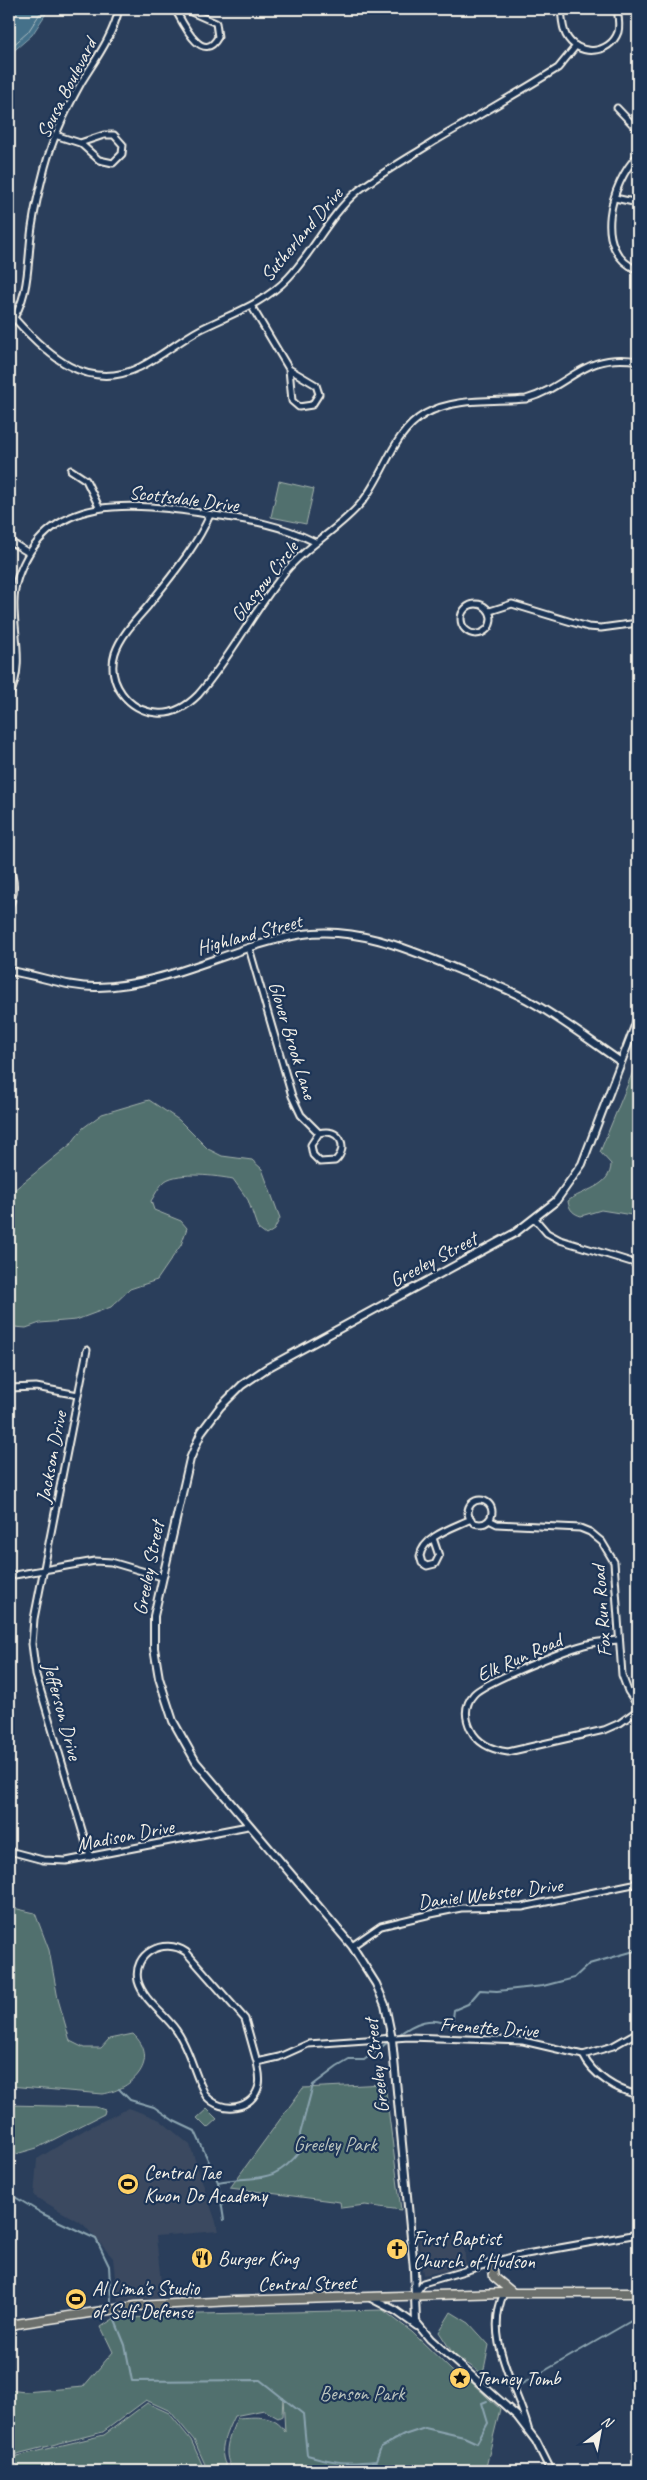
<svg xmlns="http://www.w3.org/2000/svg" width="647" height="2480" font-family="Caveat,sans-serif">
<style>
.built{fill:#3a4960}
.green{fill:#51706e;stroke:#a2b0ab}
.water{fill:#45718a;stroke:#8ba4b0}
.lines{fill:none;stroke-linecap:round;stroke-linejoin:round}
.shore{stroke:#aebec2;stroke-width:1}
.stream{stroke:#8ba4b0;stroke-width:2}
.minor-casing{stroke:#f4f1e8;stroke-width:9}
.tertiary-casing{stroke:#f4f1e8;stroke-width:10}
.primary-casing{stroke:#f4f1e8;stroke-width:11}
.minor{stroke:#1d3557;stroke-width:5}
.tertiary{stroke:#1d3557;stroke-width:6}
.primary{stroke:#6c706d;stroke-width:8}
.labels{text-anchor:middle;stroke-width:4.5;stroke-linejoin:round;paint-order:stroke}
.street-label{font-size:20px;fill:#f4f1e8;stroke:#1d3557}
.park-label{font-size:20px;fill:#bbc4bd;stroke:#1d3557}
.poi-label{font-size:20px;fill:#f4f1e8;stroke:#1d3557;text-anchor:start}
</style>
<rect width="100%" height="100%" fill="#2a3e5b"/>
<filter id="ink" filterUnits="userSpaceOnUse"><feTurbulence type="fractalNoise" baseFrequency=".02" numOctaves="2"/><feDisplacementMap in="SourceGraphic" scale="10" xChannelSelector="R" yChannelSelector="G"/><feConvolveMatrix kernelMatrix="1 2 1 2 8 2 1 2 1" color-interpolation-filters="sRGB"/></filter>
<g filter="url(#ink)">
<g class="built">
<path d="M129,2108L160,2120L190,2145L219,2231L156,2236L163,2301L118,2305L113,2258L83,2224L34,2196L37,2159L86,2129Z"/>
<path d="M463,2235L466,2267L423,2275L418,2238Z"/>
</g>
<g class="green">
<path d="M279,481L314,489L306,524L271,517Z"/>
<path d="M638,1068V1216L601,1210L581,1216C574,1214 569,1210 568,1201C582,1190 611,1187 611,1164L600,1152L634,1069Z"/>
<path d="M149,1100L179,1120L208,1149L222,1156L252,1160L262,1169L280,1218L274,1230L266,1235L258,1229L248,1200L233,1179C217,1176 179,1171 165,1181C159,1186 155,1195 151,1201L154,1210L181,1221L187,1228L181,1245L157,1280L130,1289L111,1307L76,1320L40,1323L26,1328L14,1327L9,1324V1189L14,1190L71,1144L83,1128L102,1114Z"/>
<path d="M9,1907L35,1913L49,1950L58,1999L70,2041L84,2048H101L109,2039L133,2034C161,2060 133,2089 103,2094L9,2086Z"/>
<path d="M385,2084L401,2210L365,2205L341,2208L340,2202L230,2188L303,2088Z"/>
<path d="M9,2105L96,2107L105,2110L104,2114L37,2148L9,2156Z"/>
<path d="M207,2109L217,2119L207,2128L197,2118Z"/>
<path d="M383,2310L412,2332L452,2371L471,2382L500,2409L485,2471H234C220,2455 230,2435 237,2418C255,2417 275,2414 285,2432L283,2397L282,2416L278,2418L264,2410L234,2416C226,2433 215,2455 230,2471H208L194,2440L170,2411L146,2400L103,2432L9,2456V2390L25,2392L83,2387L113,2352L101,2327L113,2319L200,2314Z"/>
<path d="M451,2312L469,2323L489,2345L483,2374L454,2355L439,2332Z"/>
<path d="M147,2403L169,2413L191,2440L205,2471H9V2458L104,2435Z"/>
</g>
<path class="water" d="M9,9H49L32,35L9,55Z"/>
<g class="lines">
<path class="shore" d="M9,49L28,32L43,9"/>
<g class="stream">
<path d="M397,2036C414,2023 433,2014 452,2027L454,2010L468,2004L480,1990L497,1991L543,1986L574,1978L589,1964L638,1950"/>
<path d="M119,2089L130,2100L154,2107L174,2121L195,2131L218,2182L224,2220"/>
<path d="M218,2182C257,2175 273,2186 301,2150L300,2134L313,2085L337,2067L349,2060H364L391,2040"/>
<path d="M9,2189L10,2194L43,2214L96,2239L109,2266L111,2301"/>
<path d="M114,2318L125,2345L132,2381L260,2380L303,2414L307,2455C336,2463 345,2464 376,2461L381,2447L404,2435L425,2428L464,2437L477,2443L488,2423L482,2403L487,2401"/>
<path d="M520,2385L638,2317"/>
</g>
<g class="minor-casing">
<g id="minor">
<path d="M175,9C182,21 202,66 218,37L216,23L184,9"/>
<path d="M561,9C562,17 562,27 566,35C577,57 610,55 618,32C620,24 618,16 617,9"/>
<path d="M617,108L638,130"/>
<path d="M55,135L80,143L99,160L113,163L122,154L123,145L114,135H104L80,143"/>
<path d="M638,155C611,183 591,251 638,270"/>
<path d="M615,198L638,203"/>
<path d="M252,307L289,369L292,401L299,407L312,405L319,394L316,385L289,369"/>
<path d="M14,318C47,355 87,393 140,367C162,356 180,340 201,329C233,313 263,304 288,278C314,251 329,215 359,190C383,172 410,157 435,141C476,117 518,93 558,68L576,46"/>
<path d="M9,325C31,297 27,260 32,227C35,207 40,186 45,167C53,137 66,110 81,83C95,60 113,36 119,9"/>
<path d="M71,470L86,480L99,507"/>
<path d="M210,515C195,549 171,576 148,606C136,620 121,635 115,653C106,682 128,711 157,713C173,715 187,706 198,695C231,657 254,610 286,571C308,544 340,529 362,502C385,474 392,433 425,414C455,397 493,402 526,399C571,386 583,352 638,361"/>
<path d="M9,541L29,553"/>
<circle cx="476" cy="619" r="15"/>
<path d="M490,611L512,604L588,627L601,628L638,623"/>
<path d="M9,696C29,659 5,615 18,577C48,491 135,503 206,514C248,520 277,523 315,542"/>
<path d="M9,864C14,880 16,891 9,907"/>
<path d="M249,948L292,1096L301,1115L319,1133C339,1127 350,1147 335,1161L320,1162L313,1155L311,1145L319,1133"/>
<path d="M535,1219L547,1233L560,1240L638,1264"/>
<path d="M87,1350L34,1619L32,1644L36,1675L90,1857"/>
<path d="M9,1388L36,1387L78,1395"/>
<circle cx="480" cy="1512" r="12"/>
<path d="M489,1520L497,1524L580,1528L590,1532L602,1542L614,1562L622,1675L628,1691L638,1706"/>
<path d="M433,1538L439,1556L435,1564L427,1566L422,1563L420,1556C423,1536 455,1527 471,1519"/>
<path d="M9,1576L95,1561L111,1562L162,1577"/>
<path d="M619,1640C609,1641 598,1641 588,1644C570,1648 485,1682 474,1694C464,1705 465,1718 471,1730C478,1744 493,1750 508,1752L604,1730L620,1723L638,1710"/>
<path d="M9,1851L43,1860L66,1861L248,1826"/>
<path d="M352,1946L381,1926L431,1914L461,1908L522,1907L638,1883"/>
<path d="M583,2055C593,2076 617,2090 638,2095"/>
<path d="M257,2062L245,2019L186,1952C164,1937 132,1953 138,1981C143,2000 165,2014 176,2030C190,2049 194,2075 206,2096C222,2114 253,2110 259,2085C261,2077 258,2069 257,2062L279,2057L308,2044L409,2037L523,2041L583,2055L613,2046L638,2032"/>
<path d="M504,2293C483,2339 516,2384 528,2428"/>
<path d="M415,2294L423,2283L515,2256L638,2234"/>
</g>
</g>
<g class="tertiary-casing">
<g id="tertiary">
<path d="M9,971C39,975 68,988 98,987C167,986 235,945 303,934C359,926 413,951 464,972C487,981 511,990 533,1003C563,1020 592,1042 621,1062"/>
<path d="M371,2298L396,2311L417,2326"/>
<path d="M551,2471L536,2441L517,2416L430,2339L416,2322L414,2269L392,2039L385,2005L376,1984L352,1946L196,1762L173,1721L159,1678L154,1648V1616L190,1459L202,1431L220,1407L242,1385L267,1368L515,1233L556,1201L582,1164L638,1018"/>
</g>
</g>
<g class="primary-casing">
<g id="primary">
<path d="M492,2263L494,2277L512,2292"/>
<path d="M9,2325L136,2306L233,2301L504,2293H638"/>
</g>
</g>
<use href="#minor" class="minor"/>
<use href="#tertiary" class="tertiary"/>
<use href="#primary" class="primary"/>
</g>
</g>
<defs>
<g id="stadium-disc" transform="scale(1.125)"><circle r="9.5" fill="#ffd166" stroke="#1d3557"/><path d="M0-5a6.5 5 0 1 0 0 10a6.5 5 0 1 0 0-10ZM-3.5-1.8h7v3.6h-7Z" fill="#111"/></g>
<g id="church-disc" transform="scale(1.125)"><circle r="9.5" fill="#ffd166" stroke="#1d3557"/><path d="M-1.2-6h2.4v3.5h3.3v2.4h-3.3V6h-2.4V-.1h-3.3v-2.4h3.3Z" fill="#111"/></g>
<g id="restaurant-disc" transform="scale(1.125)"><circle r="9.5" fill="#ffd166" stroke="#1d3557"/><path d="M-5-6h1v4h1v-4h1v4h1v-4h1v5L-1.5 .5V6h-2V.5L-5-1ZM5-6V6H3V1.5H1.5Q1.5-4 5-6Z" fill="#111"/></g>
<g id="sight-disc" transform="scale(1.125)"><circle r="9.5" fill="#ffd166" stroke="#1d3557"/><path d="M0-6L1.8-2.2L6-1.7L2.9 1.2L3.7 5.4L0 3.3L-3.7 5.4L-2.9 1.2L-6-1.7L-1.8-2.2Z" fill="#111"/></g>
</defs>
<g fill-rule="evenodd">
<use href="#stadium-disc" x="128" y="2184"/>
<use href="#church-disc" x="397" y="2249"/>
<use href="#restaurant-disc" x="202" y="2258"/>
<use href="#stadium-disc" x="76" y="2299"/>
<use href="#sight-disc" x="460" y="2378"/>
</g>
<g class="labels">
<g class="street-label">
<text transform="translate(66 88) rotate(-63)" y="7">Sousa Boulevard</text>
<text transform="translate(301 234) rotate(-50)" y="7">Sutherland Drive</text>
<text transform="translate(184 498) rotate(7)" y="7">Scottsdale Drive</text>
<text transform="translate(264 581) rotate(-52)" y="7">Glasgow Circle</text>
<text transform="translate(249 934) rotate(-15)" y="7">Highland Street</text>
<text transform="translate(293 1040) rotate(73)" y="7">Glover Brook Lane</text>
<text transform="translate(433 1259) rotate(-28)" y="7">Greeley Street</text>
<text transform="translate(51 1457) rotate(-79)" y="7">Jackson Drive</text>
<text transform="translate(148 1568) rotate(-79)" y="7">Greeley Street</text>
<text transform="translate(601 1611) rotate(-94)" y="7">Fox Run Road</text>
<text transform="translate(519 1657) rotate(-24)" y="7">Elk Run Road</text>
<text transform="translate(63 1711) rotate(75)" y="7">Jefferson Drive</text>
<text transform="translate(125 1835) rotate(-11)" y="7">Madison Drive</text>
<text transform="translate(490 1893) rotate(-7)" y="7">Daniel Webster Drive</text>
<text transform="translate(489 2027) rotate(4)" y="7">Frenette Drive</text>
<text transform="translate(376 2066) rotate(-97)" y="7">Greeley Street</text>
<text transform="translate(307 2283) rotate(-1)" y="7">Central Street</text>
</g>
<g class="park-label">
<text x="335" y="2151">Greeley Park</text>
<text x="362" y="2400">Benson Park</text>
</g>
<g class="poi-label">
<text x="144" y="2179">Central Tae<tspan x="144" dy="23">Kwon Do Academy</tspan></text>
<text x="413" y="2245">First Baptist<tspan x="413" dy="23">Church of Hudson</tspan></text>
<text x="218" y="2265">Burger King</text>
<text x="92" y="2295">Al Lima's Studio<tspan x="92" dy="23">of Self Defense</tspan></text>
<text x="476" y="2385">Tenney Tomb</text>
</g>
</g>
<rect width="647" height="2480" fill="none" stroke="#1d3557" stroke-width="30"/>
<rect x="15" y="15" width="617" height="2450" fill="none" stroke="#f4f1e8" stroke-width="2" filter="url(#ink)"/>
<g transform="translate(600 2432) rotate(32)" stroke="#1d3557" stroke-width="4" paint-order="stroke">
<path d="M0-4L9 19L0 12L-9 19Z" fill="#f4f1e8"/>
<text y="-8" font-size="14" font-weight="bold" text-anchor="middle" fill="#f4f1e8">N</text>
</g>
</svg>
